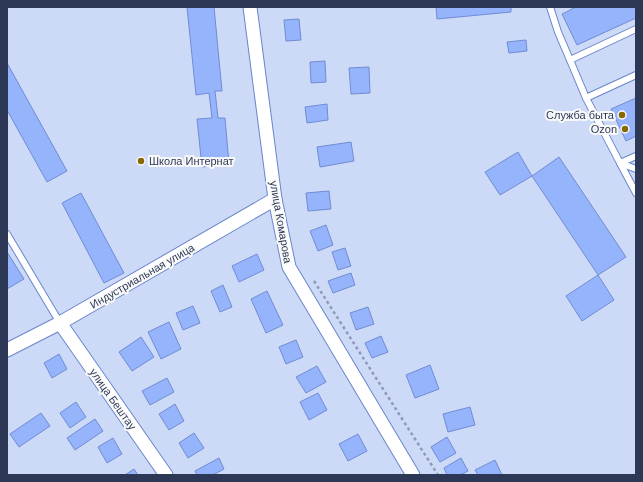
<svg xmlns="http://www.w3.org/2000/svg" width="643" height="482" font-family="Arial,sans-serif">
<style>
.building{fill:#96b4fc;stroke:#708cd2}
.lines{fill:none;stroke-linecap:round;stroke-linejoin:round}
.service-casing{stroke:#6a86cb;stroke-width:8}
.minor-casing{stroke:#6a86cb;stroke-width:15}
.path{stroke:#8e9ab8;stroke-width:2.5;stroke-dasharray:3 3;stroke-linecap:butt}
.service{stroke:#fff;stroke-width:6}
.minor{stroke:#fff;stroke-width:13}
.poi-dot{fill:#886805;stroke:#fafafa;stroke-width:1.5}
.labels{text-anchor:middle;stroke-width:4;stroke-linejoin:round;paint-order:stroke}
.poi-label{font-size:11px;fill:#2c3856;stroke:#fafafa;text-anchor:end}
.street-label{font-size:11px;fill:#2c3856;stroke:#fafafa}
</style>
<rect width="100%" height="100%" fill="#ccd9f7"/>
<g class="building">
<path d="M187,7H214L222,91H215L218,118H225L229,164L202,167L197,119L212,118L209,93L196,95Z"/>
<path d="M436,7H511V12L437,19Z"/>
<path d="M576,7H636V18L577,45L562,14Z"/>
<path d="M299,19L301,40L286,41L284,20Z"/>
<path d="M526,40L527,51L509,53L507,42Z"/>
<path d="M325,61L326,82L311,83L310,62Z"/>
<path d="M7,63L67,171L47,182L7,110Z"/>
<path d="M369,67L370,93L351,94L349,68Z"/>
<path d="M636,98V136L626,141L611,109Z"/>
<path d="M327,104L328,120L307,123L305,107Z"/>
<path d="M351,142L354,161L320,167L317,147Z"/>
<path d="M518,152L532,176L500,195L485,172Z"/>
<path d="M559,157L626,257L598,275L532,176Z"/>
<path d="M329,191L331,209L308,211L306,193Z"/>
<path d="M81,193L124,273L104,283L62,203Z"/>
<path d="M326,225L333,245L318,251L310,231Z"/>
<path d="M345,248L351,266L338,270L332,252Z"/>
<path d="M7,252L24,279L7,289Z"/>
<path d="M257,254L264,270L239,282L232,266Z"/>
<path d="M351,273L355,285L333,293L328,281Z"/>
<path d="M598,275L614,300L582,321L566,296Z"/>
<path d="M223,285L232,307L220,312L211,291Z"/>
<path d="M267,291L283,325L266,333L251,299Z"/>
<path d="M193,306L200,323L183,330L176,313Z"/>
<path d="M368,307L374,324L356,330L350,313Z"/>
<path d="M169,322L181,349L161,359L148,332Z"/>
<path d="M381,336L388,352L372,358L365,343Z"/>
<path d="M141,337L154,357L132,371L119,352Z"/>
<path d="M296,340L303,357L286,364L279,347Z"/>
<path d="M59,354L67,369L52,378L44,363Z"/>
<path d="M430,365L439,389L415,398L406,375Z"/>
<path d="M317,366L326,382L306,393L296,377Z"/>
<path d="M167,378L174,392L150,405L142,391Z"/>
<path d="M318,393L327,410L309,420L300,402Z"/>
<path d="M76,402L86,417L70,428L60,413Z"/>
<path d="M175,404L184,421L169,430L159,414Z"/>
<path d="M470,407L475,425L448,432L443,414Z"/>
<path d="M41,413L50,426L19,447L10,434Z"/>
<path d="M95,419L103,431L75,450L67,438Z"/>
<path d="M194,433L204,448L188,458L179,443Z"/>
<path d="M358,434L367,451L348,461L339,444Z"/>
<path d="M447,437L456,453L440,462L431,447Z"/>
<path d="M113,438L122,454L107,463L98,447Z"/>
<path d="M219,458L224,469L213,475H197L195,471Z"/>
<path d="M461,458L468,471L460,475H447L444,468Z"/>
<path d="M495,460L502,475H478L475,470Z"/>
<path d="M134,469L138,475H125Z"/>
</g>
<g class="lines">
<g class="service-casing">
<g id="service">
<path d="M550,7L558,32L570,60"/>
<path d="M636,75L586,98L620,163L636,156"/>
<path d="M586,98L570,60L636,29"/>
<path d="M636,169L620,163L636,193"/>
<path d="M7,234L60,323"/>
</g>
</g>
<g class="minor-casing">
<g id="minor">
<path d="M250,7L275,199L289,267L413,475"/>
<path d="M60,323L166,475"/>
<path d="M7,350L60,323L275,199"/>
</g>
</g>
<path class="path" d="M314,281L438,475"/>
<use href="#service" class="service"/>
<use href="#minor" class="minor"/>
</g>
<g class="poi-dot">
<circle cx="622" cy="115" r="4"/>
<circle cx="625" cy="129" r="4"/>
<circle cx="141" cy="161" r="4"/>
</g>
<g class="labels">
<g class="poi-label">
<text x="614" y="119">Служба быта</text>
<text x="617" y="133">Ozon</text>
<text x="149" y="165" text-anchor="start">Школа Интернат</text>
</g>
<g class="street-label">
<text transform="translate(281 222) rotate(80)" y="4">улица Комарова</text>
<text transform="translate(142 276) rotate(-30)" y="4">Индустриальная улица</text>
<text transform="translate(113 399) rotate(55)" y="4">улица Бештау</text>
</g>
</g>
<rect width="643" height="482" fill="none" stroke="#2c3856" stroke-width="16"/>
</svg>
